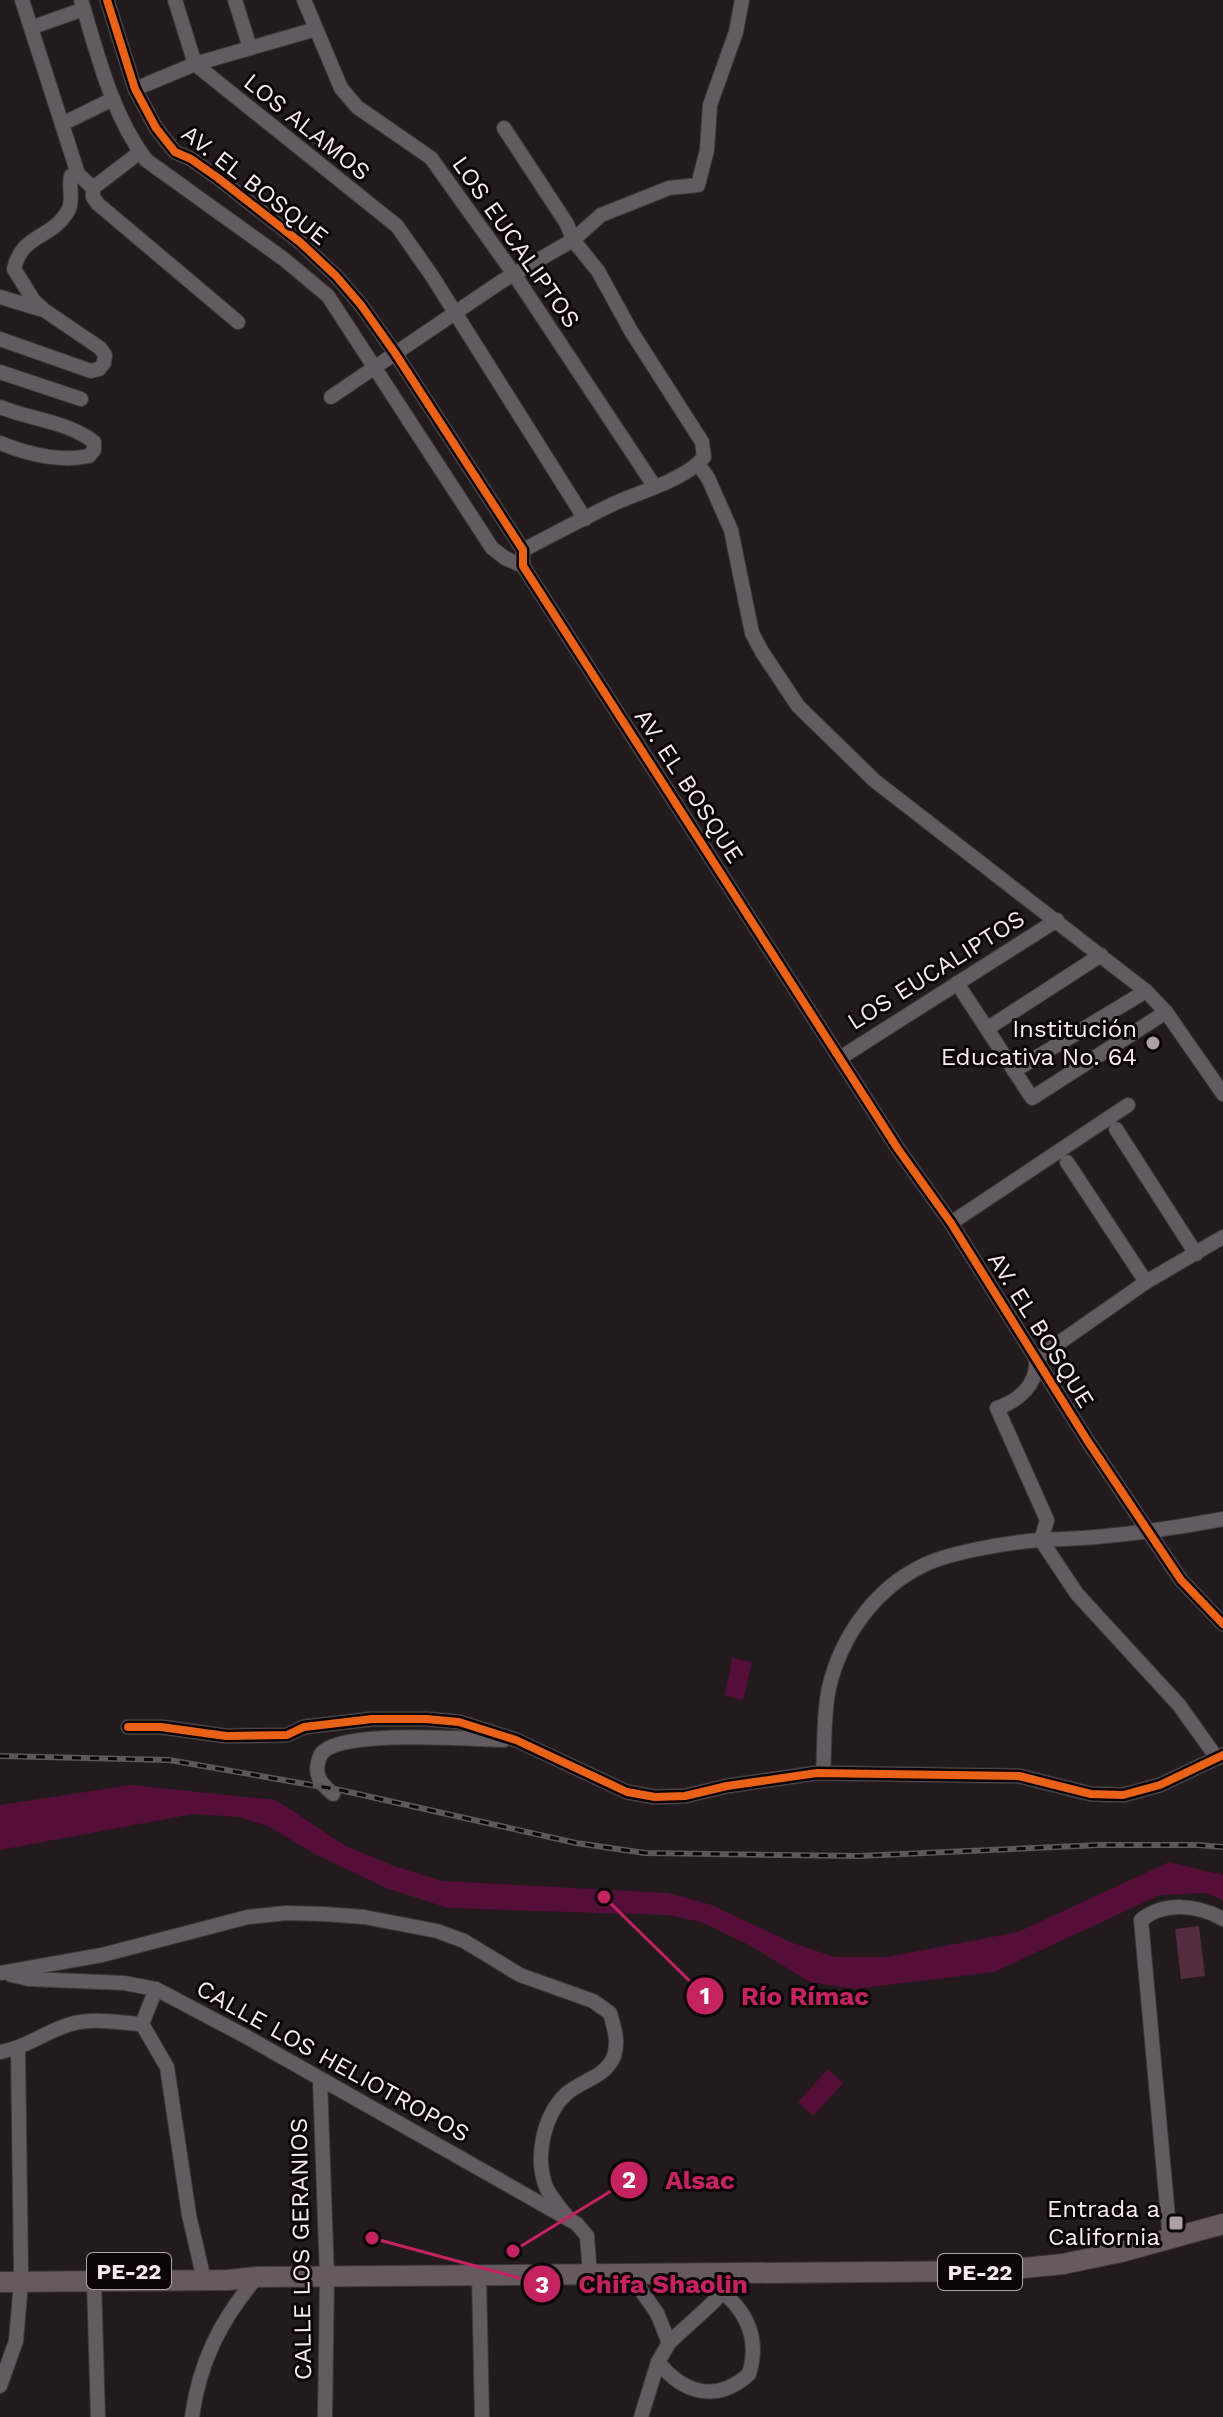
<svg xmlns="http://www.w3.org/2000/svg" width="1223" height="2417" font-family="'Work Sans',sans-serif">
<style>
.green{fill:#532c40}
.water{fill:#540e38}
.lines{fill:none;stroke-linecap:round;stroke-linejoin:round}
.minor-casing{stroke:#3e373a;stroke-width:16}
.highway-casing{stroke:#3e373a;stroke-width:22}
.minor{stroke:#635b5f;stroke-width:14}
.highway{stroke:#665a5f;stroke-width:20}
.rail-casing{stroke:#5e565a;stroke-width:6}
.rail{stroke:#0b0507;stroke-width:3;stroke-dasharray:9;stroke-linecap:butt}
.cycleway-casing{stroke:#0b0507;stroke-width:13}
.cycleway{stroke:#ea6118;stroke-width:8}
.poi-dot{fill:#ada1a6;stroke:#0b0507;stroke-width:3}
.labels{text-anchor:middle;stroke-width:6;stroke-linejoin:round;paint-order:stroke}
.shield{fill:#0b0507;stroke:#b0a5aa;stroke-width:2}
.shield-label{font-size:22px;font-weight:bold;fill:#f7eaf0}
.street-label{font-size:24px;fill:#f7eaf0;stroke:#0b0507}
.poi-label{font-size:24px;fill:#f7eaf0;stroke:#0b0507;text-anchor:end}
.leader{fill:none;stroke:#c52262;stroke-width:3}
.callout-dot{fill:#c52262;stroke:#0b0507;stroke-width:3}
.mark-label{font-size:24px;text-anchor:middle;font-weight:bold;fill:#fff}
.callout-label{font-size:26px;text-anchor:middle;font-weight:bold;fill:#c52262;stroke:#0b0507;stroke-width:6;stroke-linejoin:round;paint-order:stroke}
</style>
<rect width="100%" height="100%" fill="#231a1e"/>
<path class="green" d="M1199,1926L1205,1976L1181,1979L1175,1929Z"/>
<g class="water">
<path d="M732,1658L752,1662L743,1700L725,1696Z"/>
<path d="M131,1785L276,1800L344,1845L394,1866L442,1881L668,1893L712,1905L790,1942L835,1957H887L1018,1932L1169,1862L1223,1875V1900L1205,1893L1160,1895L994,1972L854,1989L810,1982L751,1946L701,1922L667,1915L448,1908L386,1888L315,1854L270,1827L239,1817L193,1814L0,1850V1805Z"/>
<path d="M828,2069L843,2083L813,2116L798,2102Z"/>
</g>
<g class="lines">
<g class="minor-casing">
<g id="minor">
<path d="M22,0L78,174"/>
<path d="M81,0C98,55 111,113 146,160L285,260L328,296L492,548L505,558L523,566"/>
<path d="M107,0L135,89L156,128L175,152L191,159L218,178L301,243L336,276L361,305L395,353L523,550V566L898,1149L951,1223L1087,1440L1181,1580L1223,1624"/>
<path d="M175,0L195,64L397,226L432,276L585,519"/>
<path d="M235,0L250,48"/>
<path d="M304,0L341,88L357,107L431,158L514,274L655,487"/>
<path d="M33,27L84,9"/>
<path d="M135,89L195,64L316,29"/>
<path d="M62,124L113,99"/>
<path d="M93,188V197L98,204L238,322"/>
<path d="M0,297L40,309"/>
<path d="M0,339L91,371L99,369L104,363L105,355L100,348L44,310L34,301L14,269C22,234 50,239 66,214C75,202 68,189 71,176L78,174L93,188L140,152"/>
<path d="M0,372L81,399"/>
<path d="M331,397L502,281L573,240L567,224L504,128"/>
<path d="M0,407C32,420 66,421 94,442V450L89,456C60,462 27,454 0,443"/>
<path d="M698,464L708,478L731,530L752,633L762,652L798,706L875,781L1146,991L1166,1012L1223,1094"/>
<path d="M523,550C552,535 582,519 611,505C638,492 686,480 704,457L702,442L631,331L598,271L573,240L601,215L669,188L698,185L707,150L710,105L736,32L742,0"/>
<path d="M957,983L1032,1098L1166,1012"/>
<path d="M988,1028L1101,955"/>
<path d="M840,1058L1057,920"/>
<path d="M1014,1071L1146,991"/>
<path d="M1116,1129L1196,1254"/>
<path d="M1067,1162L1146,1282"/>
<path d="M951,1223L1128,1105"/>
<path d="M128,1727H161L226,1736L287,1735L304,1727L372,1719H426L459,1722L516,1740L627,1792L655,1797L685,1796L727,1786L817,1773L1019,1776L1091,1794L1123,1795L1160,1785L1223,1755"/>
<path d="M1217,1758L1179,1705L1077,1594L1041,1540L1047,1520L997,1408C1019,1401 1038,1384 1036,1359L1146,1282L1223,1237"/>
<path d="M823,1773C825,1745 823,1715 829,1688C841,1636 875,1589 922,1566C947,1553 1001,1544 1029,1541C1051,1539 1074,1539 1096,1537C1139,1533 1181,1527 1223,1519"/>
<path d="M333,1794C324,1786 317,1780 317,1768C318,1762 319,1755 324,1751C350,1730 467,1739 504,1740"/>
<path d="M0,1973L102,1955L248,1917L286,1913L324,1914L364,1917L437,1931L464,1941L520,1975L593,2001L610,2013C614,2028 619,2041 614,2056C606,2077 582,2080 566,2094C544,2115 536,2153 544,2181C547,2194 560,2207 568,2218"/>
<path d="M11,1975L29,1979L124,1983L156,1989L245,2036L577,2224L587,2236L590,2275"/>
<path d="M142,2024L167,2067L189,2215L202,2271"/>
<path d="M142,2024L156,1989"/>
<path d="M18,2049L21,2272"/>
<path d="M0,2052C26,2048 46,2031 71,2024C94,2017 119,2023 142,2024"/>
<path d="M320,2079L327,2277L325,2417"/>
<path d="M1170,2239L1141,1920C1165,1901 1198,1905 1223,1919"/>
<path d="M617,2275L640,2289L657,2313L669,2343L658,2362L641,2417"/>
<path d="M479,2276L482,2417"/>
<path d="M94,2281L98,2417"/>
<path d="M669,2343C681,2330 723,2297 727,2285"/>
<path d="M658,2362C684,2394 717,2403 749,2374C759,2342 749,2315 724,2293"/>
<path d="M0,2386L16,2341L21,2282"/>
<path d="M192,2417C199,2363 221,2319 257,2277"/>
</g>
</g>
<g class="highway-casing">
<path id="highway" d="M0,2282L228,2280L257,2277L994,2271L1063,2264L1121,2252L1223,2224"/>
</g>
<use href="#minor" class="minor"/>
<use href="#highway" class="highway"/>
<g class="rail-casing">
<path id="rail" d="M0,1756L169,1760L340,1790L576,1843L645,1853L859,1856L1100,1845H1197L1223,1847"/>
</g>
<use href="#rail" class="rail"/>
<g class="cycleway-casing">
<g id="cycleway">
<path d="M107,0L135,89L156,128L175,152L191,159L218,178L301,243L336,276L361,305L395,353L523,550V566L898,1149L951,1223L1087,1440L1181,1580L1223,1624"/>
<path d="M128,1727H161L226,1736L287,1735L304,1727L372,1719H426L459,1722L516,1740L627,1792L655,1797L685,1796L727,1786L817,1773L1019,1776L1091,1794L1123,1795L1160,1785L1223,1755"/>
</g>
</g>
<use href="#cycleway" class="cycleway"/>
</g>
<g class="poi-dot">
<circle cx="1153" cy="1043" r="8"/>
<rect x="1168" y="2215" width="16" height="16" rx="4"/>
</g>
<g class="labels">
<g class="shield">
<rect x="87" y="2253" width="84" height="36" rx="6"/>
<rect x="938" y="2254" width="84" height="36" rx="6"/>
</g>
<g class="shield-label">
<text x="129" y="2279">PE-22</text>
<text x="980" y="2280">PE-22</text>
</g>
<g class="street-label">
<text transform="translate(307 127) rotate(39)" y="8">LOS ALAMOS</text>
<text transform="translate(255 185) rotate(38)" y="8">AV. EL BOSQUE</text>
<text transform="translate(516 242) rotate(55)" y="8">LOS EUCALIPTOS</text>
<text transform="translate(689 786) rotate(57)" y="8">AV. EL BOSQUE</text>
<text transform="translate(936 970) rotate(-32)" y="8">LOS EUCALIPTOS</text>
<text transform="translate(1041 1330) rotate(58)" y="8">AV. EL BOSQUE</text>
<text transform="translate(333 2061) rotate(29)" y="8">CALLE LOS HELIOTROPOS</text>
<text transform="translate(301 2249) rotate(-91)" y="8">CALLE LOS GERANIOS</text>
</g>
<g class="poi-label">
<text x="1137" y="1037">Institución<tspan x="1137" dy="28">Educativa No. 64</tspan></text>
<text x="1160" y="2217">Entrada a<tspan x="1160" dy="28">California</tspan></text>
</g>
</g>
<path class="leader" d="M604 1897L705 1996M513 2251L629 2180M372 2238L542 2284"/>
<g class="callout-dot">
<circle cx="604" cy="1897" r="8"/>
<circle cx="513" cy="2251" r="8"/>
<circle cx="372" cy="2238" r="8"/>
<circle cx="705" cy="1996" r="20"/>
<circle cx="629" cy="2180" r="20"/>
<circle cx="542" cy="2284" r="20"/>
</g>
<g class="mark-label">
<text x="705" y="2004">1</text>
<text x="629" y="2188">2</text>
<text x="542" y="2293">3</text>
</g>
<g class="callout-label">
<text x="805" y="2005">Río Rímac</text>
<text x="700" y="2189">Alsac</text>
<text x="663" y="2293">Chifa Shaolin</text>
</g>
</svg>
